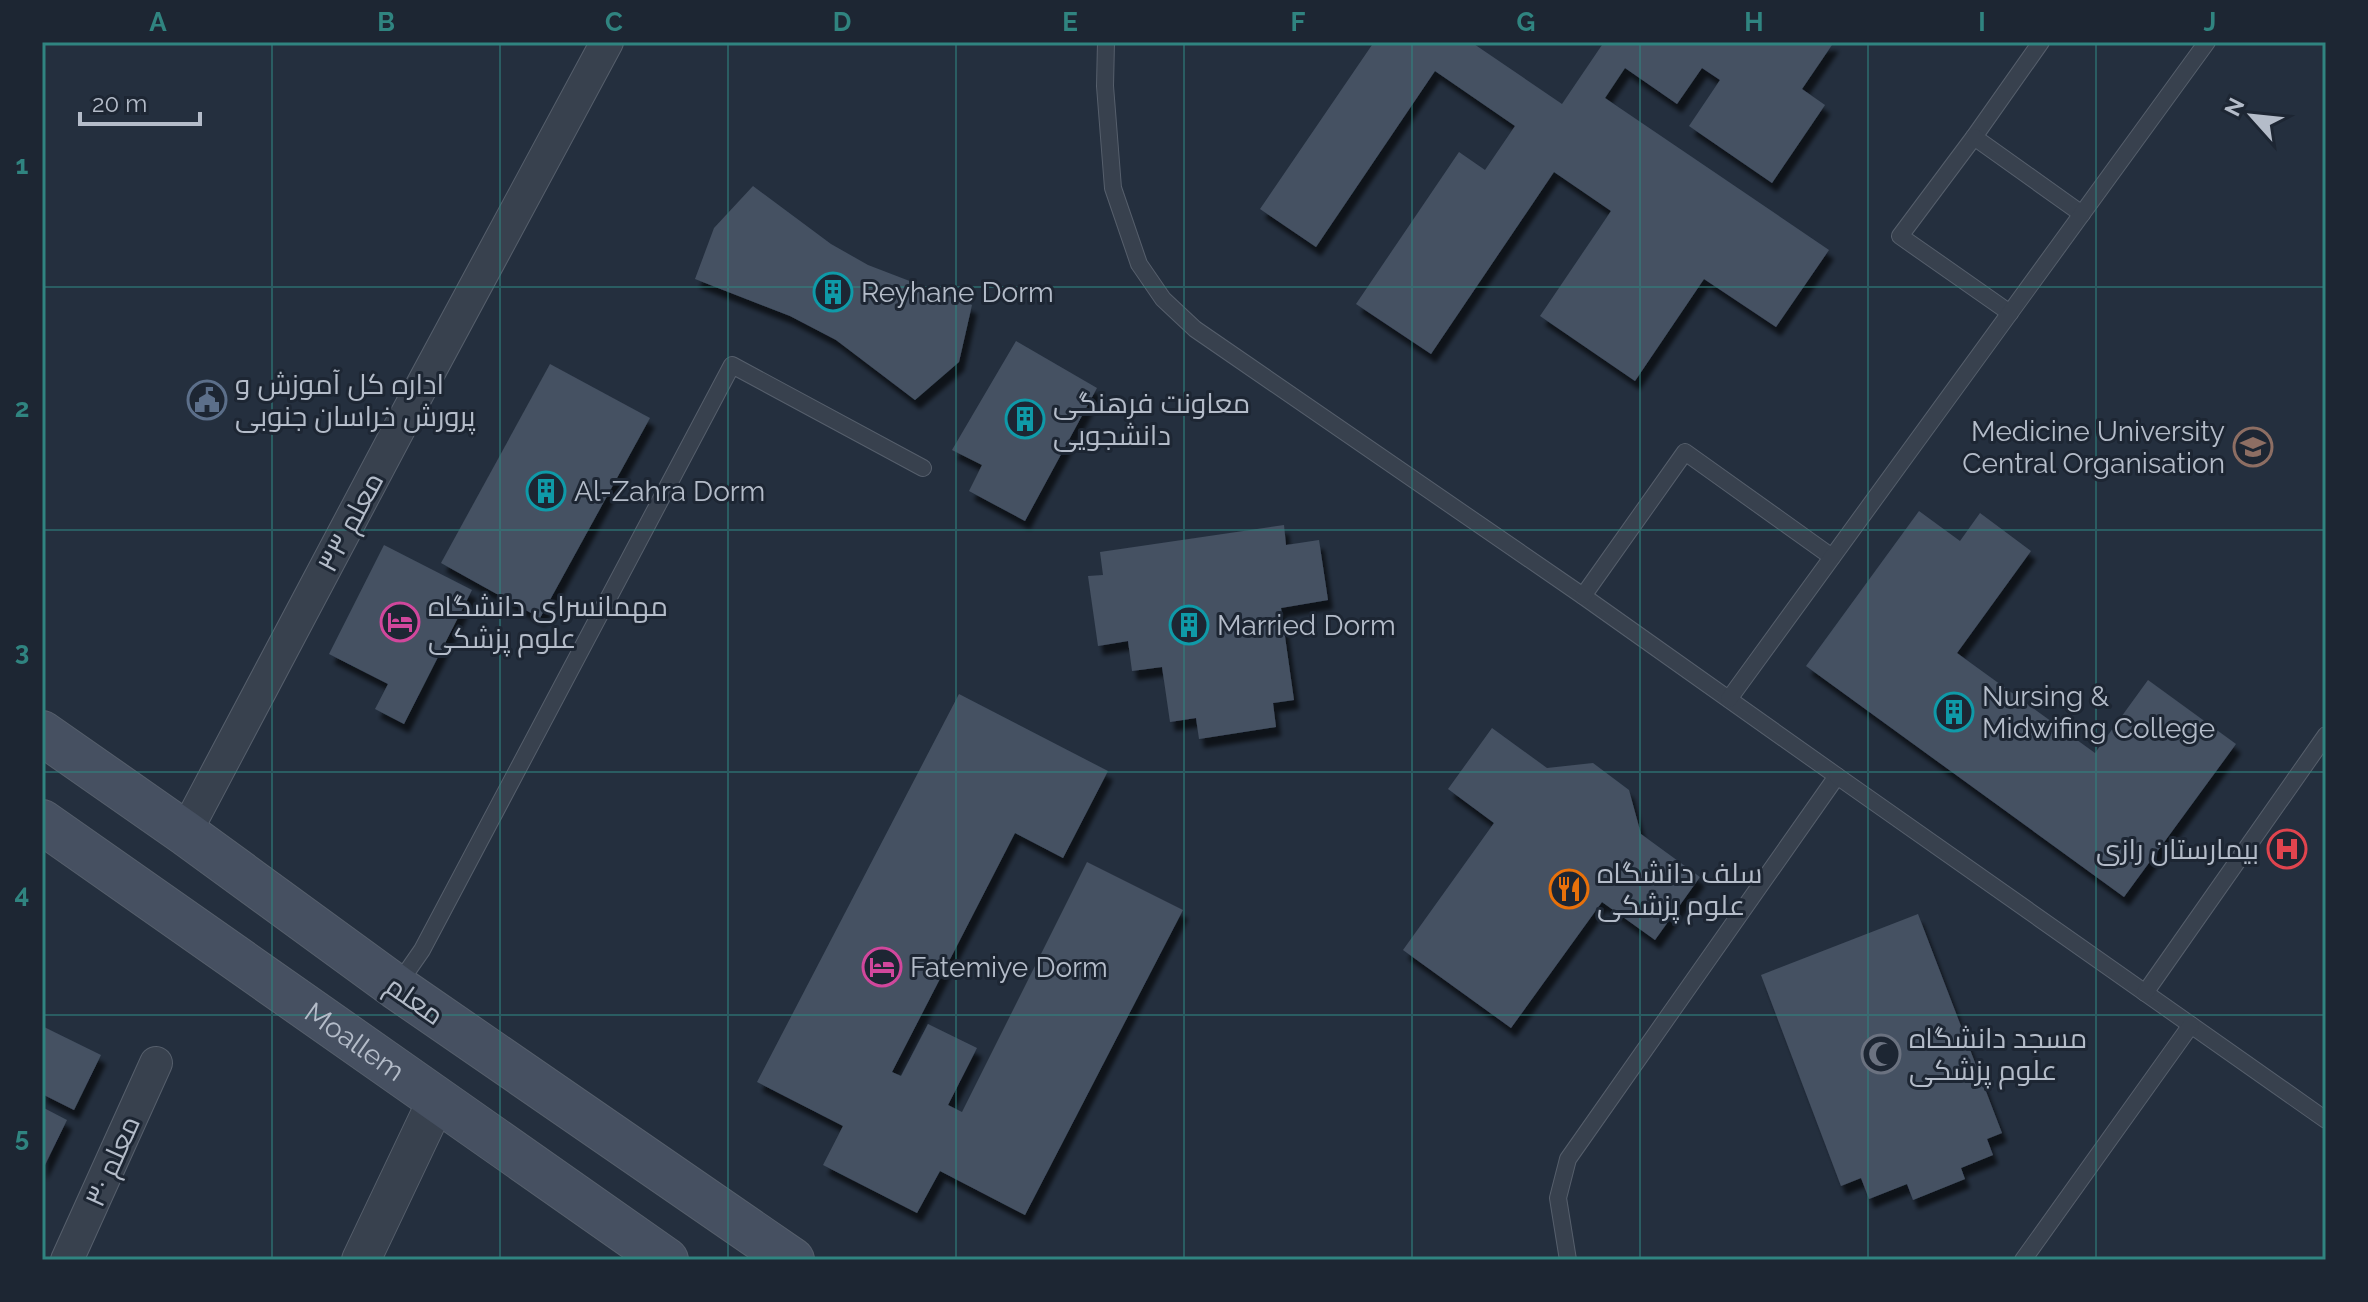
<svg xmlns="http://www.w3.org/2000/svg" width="2368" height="1302" font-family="Raleway,Cairo,sans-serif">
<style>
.building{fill:#455162;filter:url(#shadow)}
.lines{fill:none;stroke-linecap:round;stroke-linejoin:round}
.service-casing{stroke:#565f6c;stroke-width:18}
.minor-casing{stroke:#565f6c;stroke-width:34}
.tertiary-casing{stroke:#565f6c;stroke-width:40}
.secondary-casing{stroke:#565f6c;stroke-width:46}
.service{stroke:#38414e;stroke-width:16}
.minor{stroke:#38414e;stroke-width:32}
.tertiary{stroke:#38414e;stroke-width:38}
.secondary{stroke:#465061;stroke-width:44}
.grid{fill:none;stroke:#308480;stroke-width:2;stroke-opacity:0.55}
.labels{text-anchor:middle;stroke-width:6;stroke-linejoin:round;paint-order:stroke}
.poi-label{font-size:28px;fill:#b4bcc9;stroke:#1d2633;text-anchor:start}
.street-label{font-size:28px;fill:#b4bcc9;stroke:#1d2633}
.neatline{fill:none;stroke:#308480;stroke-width:3}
.grid-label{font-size:26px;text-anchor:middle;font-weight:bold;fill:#308480}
</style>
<defs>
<filter id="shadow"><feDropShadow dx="5" dy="9" stdDeviation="2" flood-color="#0009"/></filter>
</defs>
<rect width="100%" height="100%" fill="#242f3e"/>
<g class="building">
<path d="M1374,42H1471L1562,104L1604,42H1834L1802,89L1825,105L1772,183L1689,126L1720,80L1702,68L1677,104L1625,68L1605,98L1829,250L1776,327L1704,279L1635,381L1540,316L1611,211L1554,172L1431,354L1356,304L1459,152L1485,170L1515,126L1435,71L1316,247L1260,209Z"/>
<path d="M753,186L831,244L868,265L972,305L959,362L915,400L836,340L790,316L695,279L714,228Z"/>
<path d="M1016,341L1097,388L1025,521L969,491L982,465L952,450Z"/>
<path d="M550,364L650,418L540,618L441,563Z"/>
<path d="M1919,511L1960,541L1980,513L2031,551L1957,653L2095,753L2148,680L2236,744L2124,897L1806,666Z"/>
<path d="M1284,525L1286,545L1319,540L1328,600L1281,608L1294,700L1273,703L1276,727L1199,739L1196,718L1170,722L1162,667L1132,671L1128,641L1098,646L1088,576L1103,575L1100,552Z"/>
<path d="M384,545L472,590L404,724L375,709L388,684L329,654Z"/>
<path d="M959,694L1108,771L1063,858L1015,833L892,1072L901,1076L928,1024L977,1048L948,1105L962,1112L1087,862L1183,910L1025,1215L940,1171L917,1213L823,1165L843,1126L757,1082Z"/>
<path d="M1492,728L1547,768L1593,763L1629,790L1641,834L1700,877L1655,940L1602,902L1511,1028L1403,950L1494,823L1448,789Z"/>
<path d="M1918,914L2002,1133L1987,1139L1993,1155L1961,1168L1965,1179L1913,1200L1907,1184L1869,1199L1861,1178L1841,1186L1761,975Z"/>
<path d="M42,1026L101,1055L74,1110L42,1094Z"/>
<path d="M42,1107L67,1120L42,1171Z"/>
</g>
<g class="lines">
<g class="service-casing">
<g id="service">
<path d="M1106,42L1105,86L1113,188L1139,264L1163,299L1195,329L1583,596L1837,776L1568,1159L1558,1198L1568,1260"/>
<path d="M1974,137L2041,42"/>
<path d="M2010,313L1900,236L1974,137L2082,214"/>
<path d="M1583,596L1685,452L1832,557"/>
<path d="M1729,699L2207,42"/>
<path d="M1837,776L2326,1120"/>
<path d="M397,986L422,950L732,365L923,468"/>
<path d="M2145,993L2326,735"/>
<path d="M2023,1260L2191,1025"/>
</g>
</g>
<g class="minor-casing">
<g id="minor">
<path d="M185,833L419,391L607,42"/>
<path d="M67,1260L156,1063"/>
</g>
</g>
<g class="tertiary-casing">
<path id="tertiary" d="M361,1260L437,1100"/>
</g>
<g class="secondary-casing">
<g id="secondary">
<path d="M42,733L185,833L396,987L792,1260"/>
<path id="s1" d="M42,822L666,1260"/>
</g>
</g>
<use href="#service" class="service"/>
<use href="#minor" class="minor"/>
<use href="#tertiary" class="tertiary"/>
<use href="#secondary" class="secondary"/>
</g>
<path class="grid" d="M272,42V1260M500,42V1260M728,42V1260M956,42V1260M1184,42V1260M1412,42V1260M1640,42V1260M1868,42V1260M2096,42V1260M42,287H2326M42,530H2326M42,772H2326M42,1015H2326"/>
<defs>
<g id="building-ring" transform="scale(2)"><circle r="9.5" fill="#1d2633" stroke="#0f9aa8" stroke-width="1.5"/><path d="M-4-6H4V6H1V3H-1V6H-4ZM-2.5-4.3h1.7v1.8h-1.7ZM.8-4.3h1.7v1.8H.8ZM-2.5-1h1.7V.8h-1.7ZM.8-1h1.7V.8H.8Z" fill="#0f9aa8"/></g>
<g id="civic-ring" transform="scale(2)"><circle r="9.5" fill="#1d2633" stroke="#5c6f8a" stroke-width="1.5"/><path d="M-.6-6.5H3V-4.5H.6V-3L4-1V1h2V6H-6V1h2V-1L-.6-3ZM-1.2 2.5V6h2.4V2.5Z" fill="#5c6f8a"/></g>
<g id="university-ring" transform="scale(2)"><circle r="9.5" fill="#1d2633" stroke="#8d6e63" stroke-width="1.5"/><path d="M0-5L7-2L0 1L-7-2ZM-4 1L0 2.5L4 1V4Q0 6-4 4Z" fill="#8d6e63"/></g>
<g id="hotel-ring" transform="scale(2)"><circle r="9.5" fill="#1d2633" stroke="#d1479c" stroke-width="1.5"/><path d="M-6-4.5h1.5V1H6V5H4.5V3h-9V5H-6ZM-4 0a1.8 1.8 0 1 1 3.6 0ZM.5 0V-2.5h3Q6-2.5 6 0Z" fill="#d1479c"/></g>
<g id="hospital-ring" transform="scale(2)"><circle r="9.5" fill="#1d2633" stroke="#e0444e" stroke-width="1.5"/><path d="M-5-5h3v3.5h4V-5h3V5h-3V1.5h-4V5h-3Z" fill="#e0444e"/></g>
<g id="restaurant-ring" transform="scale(2)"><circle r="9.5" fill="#1d2633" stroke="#e8710a" stroke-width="1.5"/><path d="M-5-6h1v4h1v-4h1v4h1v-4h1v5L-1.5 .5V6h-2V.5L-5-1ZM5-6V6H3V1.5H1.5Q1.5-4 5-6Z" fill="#e8710a"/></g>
<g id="mosque-ring" transform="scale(2)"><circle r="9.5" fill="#1d2633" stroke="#6b7280" stroke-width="1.5"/><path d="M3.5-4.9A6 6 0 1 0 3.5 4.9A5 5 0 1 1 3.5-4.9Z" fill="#6b7280"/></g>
</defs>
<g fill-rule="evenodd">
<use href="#building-ring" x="833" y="292"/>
<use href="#civic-ring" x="207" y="400"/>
<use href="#building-ring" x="1025" y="419"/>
<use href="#university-ring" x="2253" y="447"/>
<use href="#building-ring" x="546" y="491"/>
<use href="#hotel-ring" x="400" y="622"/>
<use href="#building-ring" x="1189" y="625"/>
<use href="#building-ring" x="1954" y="712"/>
<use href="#hospital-ring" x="2287" y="849"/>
<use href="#restaurant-ring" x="1569" y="889"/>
<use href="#hotel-ring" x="882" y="967"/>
<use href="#mosque-ring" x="1881" y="1054"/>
</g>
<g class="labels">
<g class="poi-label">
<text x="861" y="302">Reyhane Dorm</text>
<text x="235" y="394">اداره کل آموزش و<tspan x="235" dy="32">پرورش خراسان جنوبی</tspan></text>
<text x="1053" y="413">معاونت فرهنگی<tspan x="1053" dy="32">دانشجویی</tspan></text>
<text x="2225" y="441" text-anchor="end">Medicine University<tspan x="2225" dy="32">Central Organisation</tspan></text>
<text x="574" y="501">Al-Zahra Dorm</text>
<text x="428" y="616">مهمانسرای دانشگاه<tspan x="428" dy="32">علوم پزشکی</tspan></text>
<text x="1217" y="635">Married Dorm</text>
<text x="1982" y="706">Nursing &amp;<tspan x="1982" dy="32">Midwifing College</tspan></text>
<text x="2259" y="859" text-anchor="end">بیمارستان رازی</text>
<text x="1597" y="883">سلف دانشگاه<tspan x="1597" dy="32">علوم پزشکی</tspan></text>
<text x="910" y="977">Fatemiye Dorm</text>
<text x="1909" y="1048">مسجد دانشگاه<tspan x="1909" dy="32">علوم پزشکی</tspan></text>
</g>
<g class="street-label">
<text transform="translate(350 522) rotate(-62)" y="10">معلم ۳۳</text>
<text transform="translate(415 1000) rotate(35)" y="10">معلم</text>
<text dy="10" stroke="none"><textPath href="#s1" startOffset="382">Moallem</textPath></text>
<text transform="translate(112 1161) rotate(-66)" y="10">معلم ۳۰</text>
</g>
</g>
<rect width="2368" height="1302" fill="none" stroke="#1d2633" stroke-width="88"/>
<g transform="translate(2252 116) rotate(297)" stroke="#1d2633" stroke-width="6" paint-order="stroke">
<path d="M0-6L14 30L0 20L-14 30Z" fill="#b4bcc9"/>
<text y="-12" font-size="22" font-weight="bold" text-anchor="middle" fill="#b4bcc9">N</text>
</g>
<path d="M80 112v12h120v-12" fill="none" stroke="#b4bcc9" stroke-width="4"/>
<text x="92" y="112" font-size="24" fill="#b4bcc9" stroke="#1d2633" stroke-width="6" paint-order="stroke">20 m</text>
<rect x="44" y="44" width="2280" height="1214" class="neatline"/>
<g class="grid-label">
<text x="158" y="31">A</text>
<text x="386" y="31">B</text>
<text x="614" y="31">C</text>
<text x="842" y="31">D</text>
<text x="1070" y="31">E</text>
<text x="1298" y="31">F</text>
<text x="1526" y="31">G</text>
<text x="1754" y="31">H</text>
<text x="1982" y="31">I</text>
<text x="2210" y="31">J</text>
<text x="22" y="174">1</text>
<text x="22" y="417">2</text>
<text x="22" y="660">3</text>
<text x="22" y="903">4</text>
<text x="22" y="1146">5</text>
</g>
</svg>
